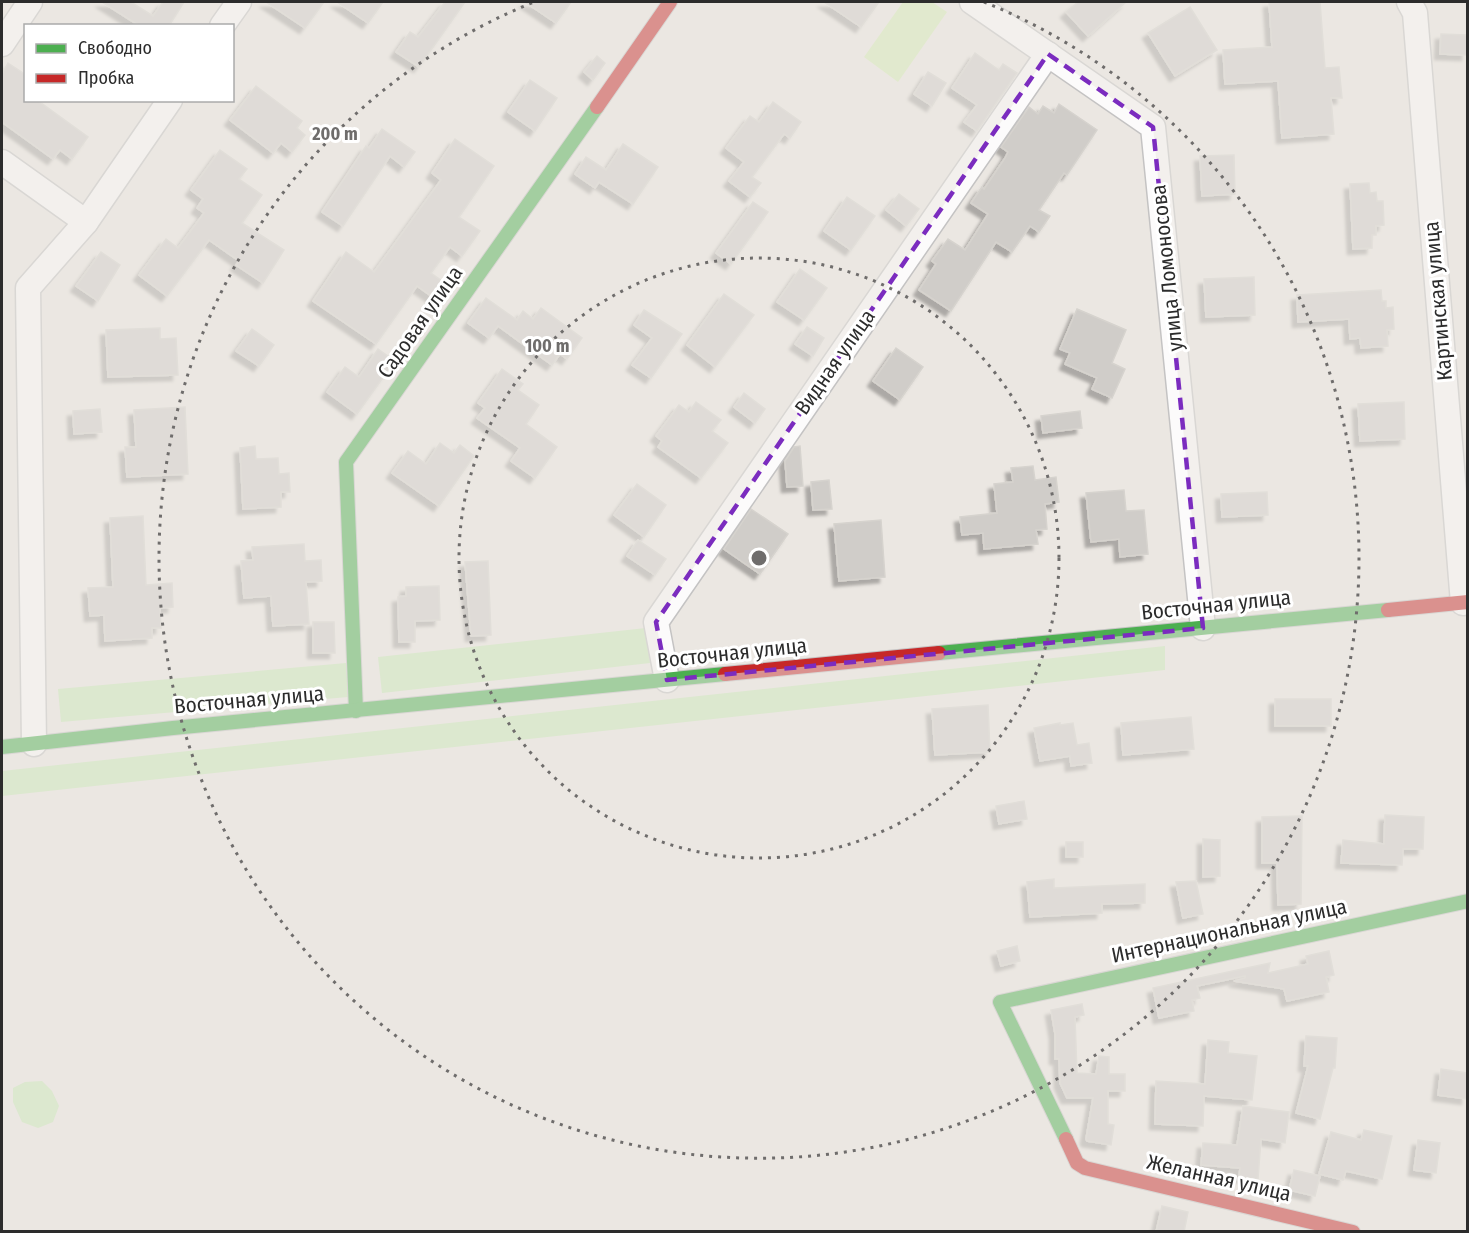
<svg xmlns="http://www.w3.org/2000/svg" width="1469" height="1233" font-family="'Fira Sans Condensed',sans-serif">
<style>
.green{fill:#cae8b8}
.pitch{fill:#d6ecb5}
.building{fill:#d0cdc9;stroke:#d6d3ce;stroke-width:1.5;filter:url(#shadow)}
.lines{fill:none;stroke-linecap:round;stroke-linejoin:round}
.street-casing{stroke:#c4c3c3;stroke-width:27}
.fast-casing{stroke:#c4c3c3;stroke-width:16}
.jam-casing{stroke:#c4c3c3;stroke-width:16}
.street{stroke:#fcfbfb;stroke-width:24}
.fast{stroke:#4caf50;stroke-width:14}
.jam{stroke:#c62828;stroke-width:14}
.marked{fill:none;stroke:#7b2cbf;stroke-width:4.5;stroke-dasharray:12 8;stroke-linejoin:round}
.ring{fill:none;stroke:#6f6d6c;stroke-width:3;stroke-dasharray:3 6}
.labels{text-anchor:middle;stroke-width:6;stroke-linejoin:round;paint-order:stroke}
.street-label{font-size:21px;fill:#2c2c2c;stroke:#fff}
.centre{fill:#6f6d6c;stroke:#fff;stroke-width:3}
.ring-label{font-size:18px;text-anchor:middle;font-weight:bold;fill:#6f6d6c;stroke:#fff;stroke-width:6;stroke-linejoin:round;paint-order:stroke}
</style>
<defs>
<filter id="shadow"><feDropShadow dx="-5.5" dy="5.5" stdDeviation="1.5" flood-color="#0004"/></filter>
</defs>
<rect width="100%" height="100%" fill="#ebe7e2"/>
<g class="green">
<path d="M646,628L650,663L382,693L378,657Z"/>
<path d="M1165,646V670L2,796V771Z"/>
<path d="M346,663L348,697L61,722L58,689Z"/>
<path d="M42,1081L52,1091L59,1106L53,1122L38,1128L22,1122L13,1102V1088L25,1082Z"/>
</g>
<path class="pitch" d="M903,2H932L947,12L898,82L864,57Z"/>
<g class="building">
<path d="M102,2H131L153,16L163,2H184L169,26L138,25Z"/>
<path d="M266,2H324L305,28Z"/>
<path d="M337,2H383L368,23Z"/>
<path d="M445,2H465L419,67L396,52L410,32L418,37Z"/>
<path d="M525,2H571L556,23Z"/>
<path d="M824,2H879L861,27Z"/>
<path d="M1078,2H1126L1088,36L1066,12Z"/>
<path d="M1269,2H1320L1325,68L1339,67L1342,98H1331L1334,134L1282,138L1278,81L1225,84L1223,50L1272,47Z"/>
<path d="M1190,7L1217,50L1175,76L1148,33Z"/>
<path d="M1441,34L1467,35V55L1440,54Z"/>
<path d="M975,53L999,70L1003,64L1017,73L977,131L964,122L977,105L952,88Z"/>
<path d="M597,56L605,63L593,80L584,72Z"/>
<path d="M8,63L26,75V100H37L88,137L72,159L60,150L53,159L2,122V74Z"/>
<path d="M928,72L946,83L932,106L914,94Z"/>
<path d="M530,80L557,98L535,131L508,112Z"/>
<path d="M256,86L302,121L297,128L305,135L292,152L281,143L273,153L230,120Z"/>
<path d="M773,102L801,122L790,138L784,134L752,177L761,183L750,197L729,181L744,162L726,148L750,116L759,122Z"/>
<path d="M1059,104L1097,130L1067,175L1064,173L1039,210L1050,216L1039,232L1030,226L1012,252L996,242L951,311L919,290L936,264L932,261L948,239L965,250L988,214L971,203L982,187L984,189L1005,158L1008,152L1001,147L1029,107L1038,114L1043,106L1054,113Z"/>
<path d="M382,129L415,152L404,167L390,156L343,226L322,212L366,146L369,148Z"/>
<path d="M455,139L494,166L459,217L480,231L462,256L450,247L431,273L449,286L438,301L417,286L376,344L313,301L346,252L374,272L441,180L432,173Z"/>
<path d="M623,144L658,167L633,204L599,182L595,188L575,174L586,157L606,170Z"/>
<path d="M220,150L247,169L239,179L262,195L242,223L284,250L263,283L236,265L239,261L209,240L167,296L139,275L166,239L178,248L204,213L197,208L203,199L191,190Z"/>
<path d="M1234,155L1235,194L1202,196L1200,156Z"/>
<path d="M1369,183L1370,193L1376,192L1377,201H1383L1384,225L1376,226V235H1372V248L1353,249L1350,184Z"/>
<path d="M899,194L919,209L906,226L886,210Z"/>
<path d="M847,197L875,216L851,250L824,231Z"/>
<path d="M753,202L768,212L731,264L716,253Z"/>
<path d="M101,252L120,265L98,301L76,286Z"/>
<path d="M800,269L827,288L804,320L777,302Z"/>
<path d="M1254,277L1255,315L1206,317L1204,279Z"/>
<path d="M1381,290L1382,301H1386V308L1393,307L1394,329L1387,330L1388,346L1361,348L1360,338L1350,339L1349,319L1298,322L1297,295Z"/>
<path d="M724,294L754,315L715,367L687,345Z"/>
<path d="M486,298L517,320L523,311L533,319L541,308L582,338L567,359L560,354L552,365L498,326L489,338L468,323Z"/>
<path d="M1077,309L1126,330L1112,363L1125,369L1112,398L1092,389L1097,378L1065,364L1070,353L1060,349Z"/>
<path d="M644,310L682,334L651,378L632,365L652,338L634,325Z"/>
<path d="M807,327L824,338L813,356L795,344Z"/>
<path d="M160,328V339L176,338L178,375L108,377L106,330Z"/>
<path d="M252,329L274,345L259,366L236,351Z"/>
<path d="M896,348L923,367L900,400L873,381Z"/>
<path d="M378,349L395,361L357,414L327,392L345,367L359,377Z"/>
<path d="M502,369L523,384L518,390L539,405L526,424L557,447L535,478L511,461L520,448L477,418L485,408L478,403Z"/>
<path d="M744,393L765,409L755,423L734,407Z"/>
<path d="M696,402L721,420L712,431L728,443L701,478L658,447L662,441L656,436L679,405L689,412Z"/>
<path d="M1404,402L1405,439L1360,441L1358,404Z"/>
<path d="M185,407L188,474L127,477L125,447H136L134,410Z"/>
<path d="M100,409L102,432L74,434L73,411Z"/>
<path d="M1080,411L1082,428L1043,433L1041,416Z"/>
<path d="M440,443L454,453L460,445L474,456L439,506L392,473L408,451L426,464Z"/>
<path d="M255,446L256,459L278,458L279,474L289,473L290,492H281V507L243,509L240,448Z"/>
<path d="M800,446L803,486L787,487L785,461L794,447Z"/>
<path d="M1033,466L1035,480L1056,477L1059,502L1045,504L1047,529L1036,530L1038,544L984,549L983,533L962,535L960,517L997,513L994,484L1013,482L1011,468Z"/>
<path d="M829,480L832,509L813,510L811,482Z"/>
<path d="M637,484L666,505L644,537L614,515Z"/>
<path d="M1124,490L1126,511L1144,510L1148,554L1120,557L1119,539L1091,542L1086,493Z"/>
<path d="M1267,492L1268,515L1222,517L1221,494Z"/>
<path d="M751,509L788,534L760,574L724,549Z"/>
<path d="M143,516L146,585L172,583L173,607L160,608L161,628H152V638L105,641L104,615L90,616L88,588L113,587L110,518Z"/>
<path d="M881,520L885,577L839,581L834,524Z"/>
<path d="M638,540L666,559L655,575L627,556Z"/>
<path d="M304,544L305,561L321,560L322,581L306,582L309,624L273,626L271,596L244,598L241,561L253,560L252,547Z"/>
<path d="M488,561L491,635L471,636L465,562Z"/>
<path d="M439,586L440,620L415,621V642H399L398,597L406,596V587Z"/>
<path d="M313,622H334L335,653H313Z"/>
<rect x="1275" y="699" width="56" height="27"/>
<path d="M988,705L990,752L935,755L932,709Z"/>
<path d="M1191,717L1194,749L1123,755L1121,723Z"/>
<path d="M1060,723V725L1073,723L1077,745L1089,743L1092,763L1071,766L1070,756L1040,761L1034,728Z"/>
<path d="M1024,801L1027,819L999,824L996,806Z"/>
<path d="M1385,815L1424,817L1423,849H1403L1402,865L1341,863L1343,840L1384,844Z"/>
<path d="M1302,816L1301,904L1278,905L1277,863H1262V817Z"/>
<path d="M1203,839L1220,840V876L1203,877Z"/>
<rect x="1066" y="842" width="17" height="15"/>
<path d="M1054,879V888L1145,884V903L1102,904V913L1030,917L1027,882Z"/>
<path d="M1196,881L1203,914L1183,918L1176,882Z"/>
<path d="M1017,946L1020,961L1001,966L997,951Z"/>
<path d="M1329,951L1334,975L1326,977L1329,992L1287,1001L1284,989L1234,981L1245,978V976L1197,986L1200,998L1192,1000L1194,1011L1159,1018L1153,988L1270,963L1268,973L1308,964L1306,956Z"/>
<path d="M1082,1004L1084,1015L1075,1017L1077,1073L1096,1074L1099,1056L1109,1057V1074H1125V1091H1108V1124L1114,1125L1111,1145L1087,1141L1086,1139L1093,1098H1067L1060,1083L1059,1059H1055V1034L1051,1010Z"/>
<path d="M1306,1036L1337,1038L1335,1068H1333L1320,1119L1296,1113L1308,1066H1304Z"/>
<path d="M1208,1040L1229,1042L1228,1053L1257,1056L1252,1100L1204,1096L1203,1126L1155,1124L1156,1081L1205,1084Z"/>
<path d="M1441,1069L1467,1073V1099L1438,1095Z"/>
<path d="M1243,1106L1289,1112L1285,1143L1261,1139L1258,1179L1239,1177L1240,1168L1201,1165L1203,1143L1237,1145Z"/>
<path d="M1364,1130L1392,1136L1382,1179L1346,1171L1343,1180L1319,1174L1331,1132L1361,1140Z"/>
<path d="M1418,1140L1440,1143L1436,1173L1414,1170Z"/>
<path d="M1294,1170L1320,1176L1315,1196L1289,1190Z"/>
<path d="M1162,1206L1188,1212L1184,1232H1156Z"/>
</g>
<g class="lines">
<g class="street-casing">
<g id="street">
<path d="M972,2L1153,127L1203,628"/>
<path d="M1409,2L1415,13L1463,603"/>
<path d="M222,26L239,2"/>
<path d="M2,44L30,2"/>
<path d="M2,162L86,222"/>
<path d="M667,680L656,622L1048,54"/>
<path d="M34,744L28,288L86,222L170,100"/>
</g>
</g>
<g class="fast-casing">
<g id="fast">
<path d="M939,653L1388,610"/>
<path d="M356,711L346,462L597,107"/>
<path d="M2,747L173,728L725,674"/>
<path d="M1066,1139L1000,1002L1468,901"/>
</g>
</g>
<g class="jam-casing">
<g id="jam">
<path d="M597,107L670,2"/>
<path d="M1388,610L1468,602"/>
<path d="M725,674L939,653"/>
<path d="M1066,1139L1077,1163L1085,1168L1353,1232"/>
</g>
</g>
<use href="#street" class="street"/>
<use href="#fast" class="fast"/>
<use href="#jam" class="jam"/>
</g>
<path d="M0 0H1469V1233H0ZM1048,54L1153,127L1203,628L667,680L656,622Z" fill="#ebe7e2" fill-opacity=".55" fill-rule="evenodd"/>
<path class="marked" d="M1048,54L1153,127L1203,628L667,680L656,622Z"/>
<g class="ring">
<circle cx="759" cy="558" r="300"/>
<path d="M984 2A600 600 0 1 1 534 2"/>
</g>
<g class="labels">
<g class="street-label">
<text transform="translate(1167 268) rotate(-96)" y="7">улица Ломоносова</text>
<text transform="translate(1438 301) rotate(-95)" y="7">Картинская улица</text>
<text transform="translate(420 322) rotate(-55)" y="7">Садовая улица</text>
<text transform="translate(835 362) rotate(-55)" y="7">Видная улица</text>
<text transform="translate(1216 605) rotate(-6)" y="7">Восточная улица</text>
<text transform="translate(732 653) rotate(-6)" y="7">Восточная улица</text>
<text transform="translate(249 700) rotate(-5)" y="7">Восточная улица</text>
<text transform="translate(1229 931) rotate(-12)" y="7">Интернациональная улица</text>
<text transform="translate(1219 1178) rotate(13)" y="7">Желанная улица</text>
</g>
</g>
<circle cx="759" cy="558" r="9" class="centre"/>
<g class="ring-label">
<text x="335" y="140">200 m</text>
<text x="547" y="352">100 m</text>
</g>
<rect width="1469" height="1233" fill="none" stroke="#2c2c2c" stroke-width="6"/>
<rect x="24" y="24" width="210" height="78" fill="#ffffff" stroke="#ababab" stroke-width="1.5"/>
<rect x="36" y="44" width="30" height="9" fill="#4caf50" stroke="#ababab" stroke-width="1.5"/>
<text x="78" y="54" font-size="18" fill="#2c2c2c">Свободно</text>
<rect x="36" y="74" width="30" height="9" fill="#c62828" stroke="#ababab" stroke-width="1.5"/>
<text x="78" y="84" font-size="18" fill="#2c2c2c">Пробка</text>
</svg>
